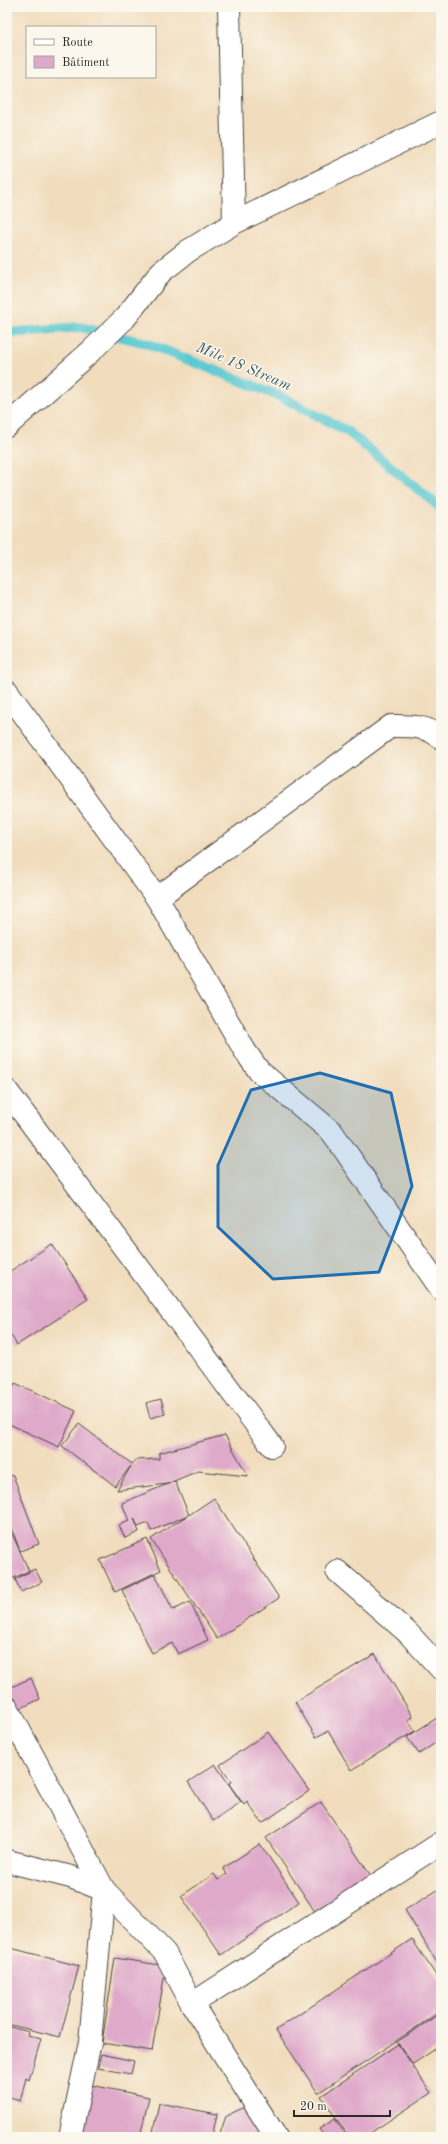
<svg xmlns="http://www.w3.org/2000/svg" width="448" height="2144" font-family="'Old Standard TT',serif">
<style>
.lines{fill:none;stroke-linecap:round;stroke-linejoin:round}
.stream{stroke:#5cc9d2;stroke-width:10}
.building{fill:#dfa9ca}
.street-casing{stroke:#494641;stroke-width:24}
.street{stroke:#fff;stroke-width:22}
.marked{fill:#1f6fb2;fill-opacity:0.2;stroke:#1f6fb2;stroke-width:3;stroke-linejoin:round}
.labels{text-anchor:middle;stroke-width:3;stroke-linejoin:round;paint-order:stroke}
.water-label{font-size:15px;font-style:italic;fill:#3a5a5d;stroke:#fbf7ec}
</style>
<rect width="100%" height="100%" fill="#fbf7ec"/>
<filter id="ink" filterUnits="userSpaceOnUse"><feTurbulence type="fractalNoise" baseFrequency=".025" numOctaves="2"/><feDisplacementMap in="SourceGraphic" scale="8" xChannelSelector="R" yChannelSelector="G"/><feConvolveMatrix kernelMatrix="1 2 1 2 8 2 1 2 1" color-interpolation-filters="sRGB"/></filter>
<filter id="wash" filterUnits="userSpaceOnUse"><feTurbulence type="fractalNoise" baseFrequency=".012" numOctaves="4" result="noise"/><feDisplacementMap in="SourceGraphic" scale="16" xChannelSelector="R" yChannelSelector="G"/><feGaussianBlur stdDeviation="0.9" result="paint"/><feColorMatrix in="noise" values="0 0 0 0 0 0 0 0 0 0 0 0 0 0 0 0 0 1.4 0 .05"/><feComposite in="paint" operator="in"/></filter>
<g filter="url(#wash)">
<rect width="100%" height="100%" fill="#f1ddbd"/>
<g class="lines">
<path class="stream" d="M7,333L80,327L146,343L279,396L347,431L441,508"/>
</g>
<g id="blocks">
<g class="building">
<path d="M52,1244L88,1299L17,1345L7,1329V1273Z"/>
<path d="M15,1383L76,1411L59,1447L7,1423V1401Z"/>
<path d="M161,1399L165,1414L150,1418L146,1403Z"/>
<path d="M79,1424L132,1464L135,1460L159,1459V1453L225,1435L248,1476L198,1471L167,1484L117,1490L131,1466L115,1486L62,1446Z"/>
<path d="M13,1475L39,1544L20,1551L7,1515V1477Z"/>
<path d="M175,1481L189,1515L214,1498L279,1598L217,1639L151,1539L188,1515L151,1531L148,1523L138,1527L134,1518L139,1532L125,1538L119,1525L129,1521L122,1503Z"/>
<path d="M7,1523L29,1571L7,1581Z"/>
<path d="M147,1539L161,1570L115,1592L100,1560Z"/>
<path d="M35,1569L42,1582L21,1592L15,1579Z"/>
<path d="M155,1574L173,1610L190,1602L208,1640L178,1654L172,1643L152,1653L122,1590Z"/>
<path d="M375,1654L413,1717L408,1720L415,1731L351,1770L328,1731L316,1737L295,1702Z"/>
<path d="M31,1678L40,1699L15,1711L7,1689Z"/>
<path d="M440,1716L441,1739L419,1754L407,1737Z"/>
<path d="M268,1732L309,1791L262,1823L247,1802L244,1805L229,1784L232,1782L220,1765Z"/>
<path d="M215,1764L241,1802L213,1821L188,1782Z"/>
<path d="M321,1802L373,1879L318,1916L266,1838Z"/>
<path d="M260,1844L299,1902L221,1955L181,1896L214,1874L218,1880L227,1874L223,1868Z"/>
<path d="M441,1888V1969L405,1910Z"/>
<path d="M412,1939L441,1983V2011L318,2093L276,2030Z"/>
<path d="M7,1947L79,1966L60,2037L7,2024Z"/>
<path d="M115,1958L166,1966L152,2051L102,2043Z"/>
<path d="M439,2014L441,2018V2045L413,2064L397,2042Z"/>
<path d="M7,2026L29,2032L28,2035L41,2039L29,2080L26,2078L20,2101L7,2097Z"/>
<path d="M398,2044L431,2093L364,2137H349L321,2096Z"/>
<path d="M101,2054L134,2061L131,2074L98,2068Z"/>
<path d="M91,2085L149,2097L140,2137H80Z"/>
<path d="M159,2103L217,2114L212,2137H152Z"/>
<path d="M253,2103L269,2137H219L226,2116Z"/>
<path d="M335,2119L347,2137H325L319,2129Z"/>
</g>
</g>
</g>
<g filter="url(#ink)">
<use href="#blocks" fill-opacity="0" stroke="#494641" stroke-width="1"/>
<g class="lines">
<g class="street-casing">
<g id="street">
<path d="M229,7L234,223"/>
<path d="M7,426L91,351L125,318L161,272L188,251L234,223L441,122"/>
<path d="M7,691L157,898L245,1051L259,1071L332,1132L441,1289"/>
<path d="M157,898L391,726C409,726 427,725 441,738"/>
<path d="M7,1091L272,1446"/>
<path d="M337,1571L408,1633L441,1669"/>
<path d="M7,1707L104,1890L90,2042L70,2137"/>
<path d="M7,1861L71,1877L104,1890L165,1953L192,2004L276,2137"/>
<path d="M192,2004L441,1843"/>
</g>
</g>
<use href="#street" class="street"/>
</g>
</g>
<path class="marked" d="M320,1073L391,1093L412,1186L379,1272L273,1279L218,1227V1165L251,1090Z"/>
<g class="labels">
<g class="water-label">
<text transform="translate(244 366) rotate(23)" y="5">Mile 18 Stream</text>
</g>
</g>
<rect width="448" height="2144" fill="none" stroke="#fbf7ec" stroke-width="24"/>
<rect x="26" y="26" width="130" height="52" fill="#fbf7ec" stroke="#a8a59f"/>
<rect x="34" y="39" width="20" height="6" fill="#ffffff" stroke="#a8a59f"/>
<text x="62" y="46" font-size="12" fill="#2b2b2b">Route</text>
<rect x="34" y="56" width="20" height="12" fill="#dfa9ca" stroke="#a8a59f"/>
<text x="62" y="66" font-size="12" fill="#2b2b2b">Bâtiment</text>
<path d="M294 2110v6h96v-6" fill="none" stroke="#2b2b2b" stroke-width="2"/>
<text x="300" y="2110" font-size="12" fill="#2b2b2b" stroke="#fbf7ec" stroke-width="3" paint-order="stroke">20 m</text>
</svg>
